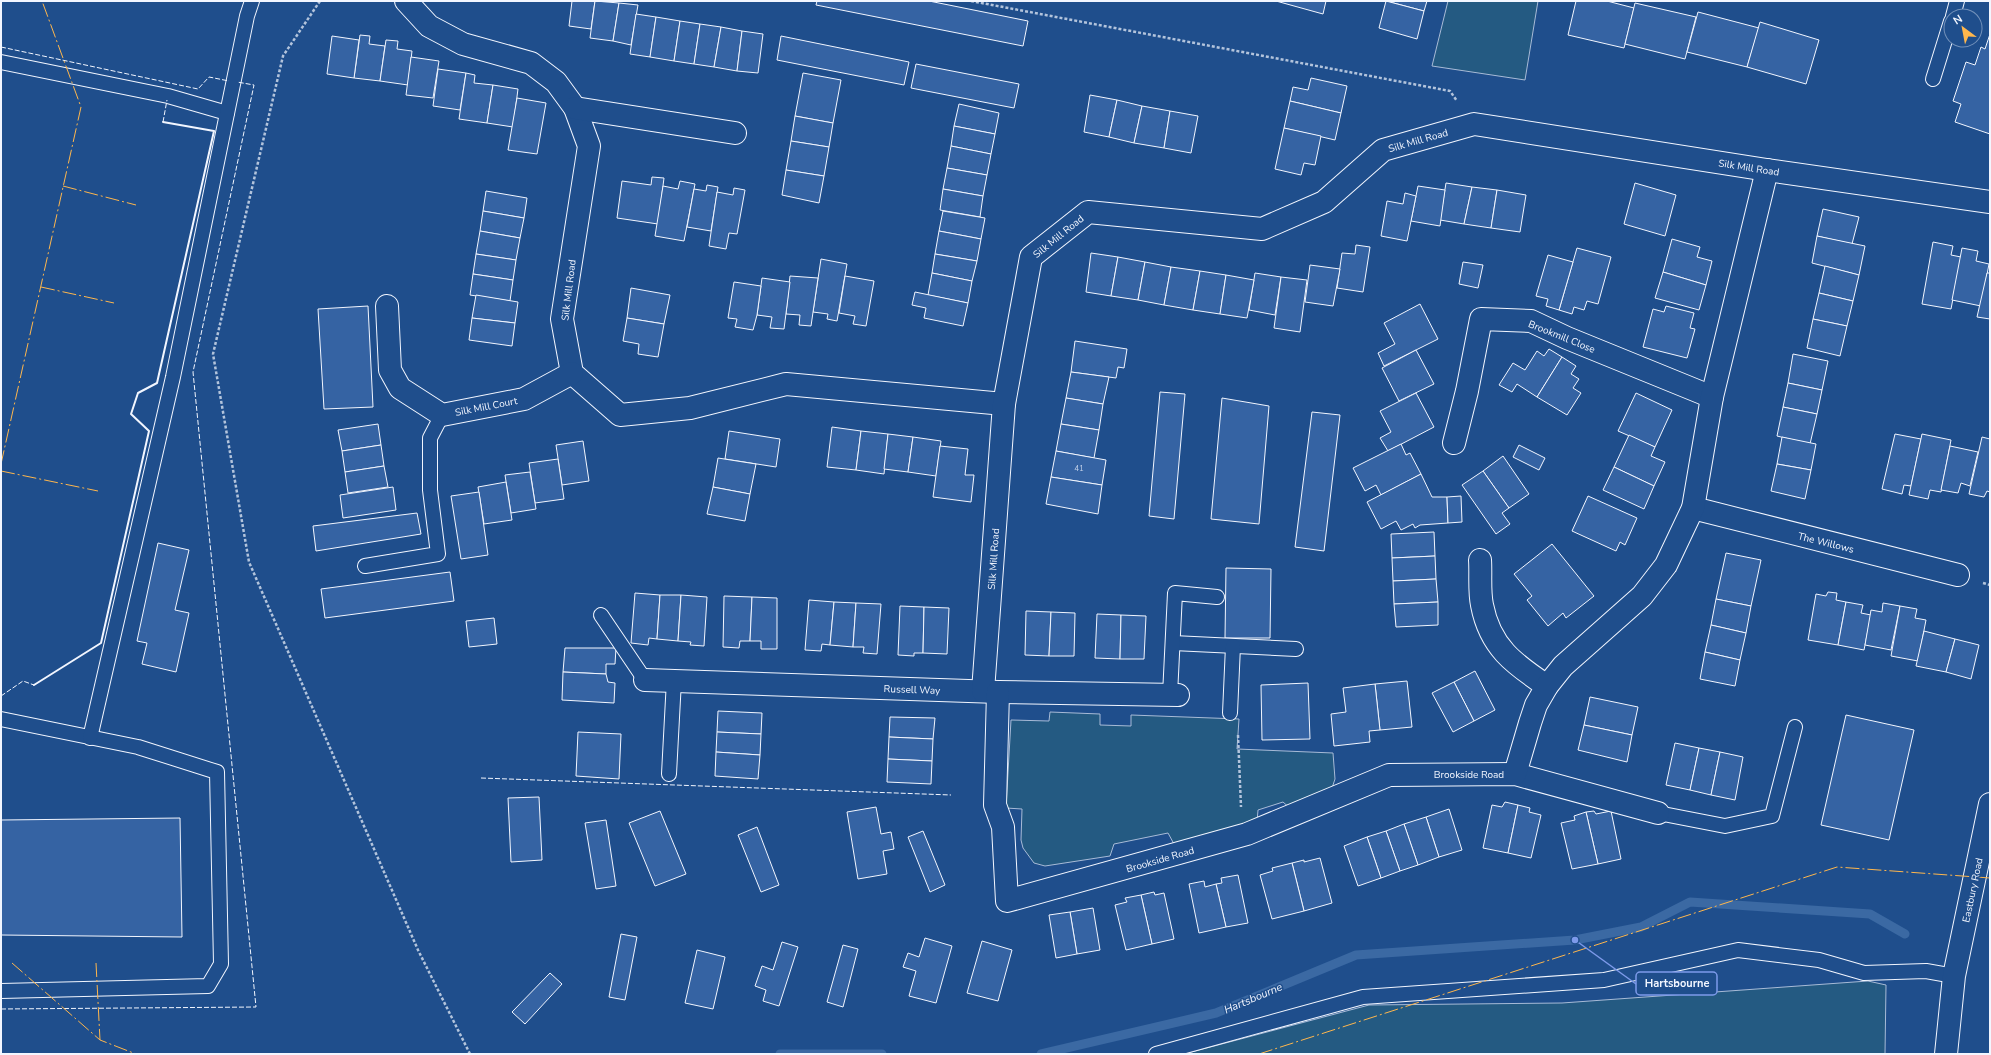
<svg xmlns="http://www.w3.org/2000/svg" width="1991" height="1055" font-family="'Nunito Sans',sans-serif">
<style>
.green{fill:#245a82;stroke:#a8bbd7}
.lines{fill:none;stroke-linecap:round;stroke-linejoin:round}
.stream{stroke:#3b69a3;stroke-width:9}
.building{fill:#3563a3;stroke:#f2f6ff}
.lane-casing{stroke:#f2f6ff;stroke-width:16}
.street-casing{stroke:#f2f6ff;stroke-width:24}
.primary-casing{stroke:#f2f6ff;stroke-width:24}
.path{stroke:#b3c4dc;stroke-width:2.5;stroke-dasharray:3 2;stroke-linecap:butt}
.lane{stroke:#1f4e8c;stroke-width:14}
.street{stroke:#1f4e8c;stroke-width:22}
.primary{stroke:#1f4e8c;stroke-width:22}
.fence{stroke:#f2f6ff;stroke-width:1;stroke-dasharray:5 2;stroke-linecap:butt}
.wall{stroke:#f2f6ff;stroke-width:2}
.power{stroke:#ffb74d;stroke-width:1;stroke-dasharray:14 3 2 3;stroke-linecap:butt}
.labels{text-anchor:middle;stroke-width:3;stroke-linejoin:round;paint-order:stroke}
.number-label{font-size:8px;fill:#c3d1e8}
.street-label{font-size:10px;fill:#f2f6ff;stroke:#1f4e8c}
.water-label{font-size:11px;font-style:italic;fill:#f2f6ff;stroke:#1f4e8c}
.leader{fill:none;stroke:#7d9aea;stroke-width:1.5}
.callout-dot{fill:#7d9aea;stroke:#1f4e8c;stroke-width:1.5}
.callout{fill:#1f4e8c;stroke:#7d9aea;stroke-width:1.5}
.callout-label{font-size:11px;text-anchor:middle;font-weight:bold;fill:#f2f6ff}
</style>
<rect width="100%" height="100%" fill="#1f4e8c"/>
<g class="green">
<path d="M1448,1H1538L1525,80L1432,66Z"/>
<path d="M1050,712L1100,714V725L1131,726V715L1239,719L1237,749L1333,753L1335,779L1332,788L1291,809L1283,802L1258,810L1257,822L1174,844L1168,833L1114,844L1110,856L1045,866L1034,863L1023,848L1021,840L1022,809L1006,808L1011,720L1049,721Z"/>
<path d="M1868,981L1886,985L1885,1054H1184L1369,1005L1562,1003Z"/>
</g>
<g class="lines">
<g class="stream">
<path d="M780,1054H882"/>
<path d="M1041,1054L1216,1013L1356,955L1575,940L1641,927L1690,902L1870,914L1905,934"/>
</g>
</g>
<g class="building">
<path d="M572,1H595L591,29L569,26Z"/>
<path d="M595,1L619,3L613,41L590,38Z"/>
<path d="M817,1H929L1028,21L1023,46L816,5Z"/>
<path d="M1276,1H1326L1323,14Z"/>
<path d="M1386,1H1427L1424,11Z"/>
<path d="M1386,1L1424,11L1417,39L1379,28Z"/>
<path d="M1576,1H1607L1634,8L1624,48L1568,35Z"/>
<path d="M619,3L638,5L631,45L613,41Z"/>
<path d="M1635,3L1696,17L1685,59L1625,44Z"/>
<path d="M1698,12L1759,28L1747,67L1687,52Z"/>
<path d="M636,14L656,17L650,57L630,54Z"/>
<path d="M656,17L680,21L674,61L650,57Z"/>
<path d="M680,21L700,24L694,64L674,61Z"/>
<path d="M1760,22L1819,40L1806,84L1747,67Z"/>
<path d="M700,24L721,27L714,67L694,64Z"/>
<path d="M721,27L742,31L737,71L714,67Z"/>
<path d="M742,31L763,34L758,73L737,71Z"/>
<path d="M1990,34V134L1955,122L1961,104L1953,101L1966,62L1975,65L1981,47L1985,49Z"/>
<path d="M360,35L370,36L369,44L385,46L380,81L354,78Z"/>
<path d="M332,36L359,40L354,78L327,74Z"/>
<path d="M781,36L909,62L904,85L777,60Z"/>
<path d="M386,40L398,41L397,49L412,51L408,85L380,81Z"/>
<path d="M411,57L439,61L433,98L406,95Z"/>
<path d="M916,64L1019,84L1014,108L911,88Z"/>
<path d="M438,69L466,73L460,110L433,106Z"/>
<path d="M466,73L475,75L474,83L493,85L487,123L459,119Z"/>
<path d="M803,73L841,80L833,123L795,116Z"/>
<path d="M1311,78L1347,86L1341,113L1290,101L1293,87L1308,90Z"/>
<path d="M493,85L518,89L513,127L487,123Z"/>
<path d="M1090,95L1117,100L1109,137L1084,132Z"/>
<path d="M517,98L546,103L537,154L508,150Z"/>
<path d="M1117,100L1142,106L1134,143L1109,137Z"/>
<path d="M1290,101L1341,113L1335,140L1284,128Z"/>
<path d="M959,104L999,113L995,134L954,126Z"/>
<path d="M1142,106L1170,111L1164,148L1134,143Z"/>
<path d="M1170,111L1198,116L1191,153L1164,148Z"/>
<path d="M795,116L833,123L829,147L791,141Z"/>
<path d="M954,126L995,134L991,154L951,146Z"/>
<path d="M1284,128L1321,136L1315,165L1304,163L1301,175L1275,169Z"/>
<path d="M791,141L829,147L824,176L786,170Z"/>
<path d="M951,146L991,154L987,175L947,168Z"/>
<path d="M947,168L987,175L983,196L943,189Z"/>
<path d="M786,170L824,176L819,203L782,195Z"/>
<path d="M652,177L664,178L658,224L617,218L622,181L651,185Z"/>
<path d="M680,181L695,184L684,241L655,236L663,186L678,189Z"/>
<path d="M1446,183L1472,187L1464,224L1440,220Z"/>
<path d="M1635,183L1676,195L1665,236L1624,224Z"/>
<path d="M707,185L718,187L711,231L687,227L694,189L706,191Z"/>
<path d="M1418,186L1445,190L1440,226L1411,221Z"/>
<path d="M1472,187L1497,190L1491,228L1464,224Z"/>
<path d="M734,188L745,190L737,234L729,233L726,249L709,246L717,192L733,195Z"/>
<path d="M943,189L983,196L980,217L940,210Z"/>
<path d="M1497,190L1526,195L1520,232L1491,228Z"/>
<path d="M486,191L527,198L524,218L483,211Z"/>
<path d="M1405,193L1416,196L1407,241L1381,236L1387,201L1403,204Z"/>
<path d="M1823,209L1859,217L1852,244L1817,236Z"/>
<path d="M483,211L524,218L520,238L480,231Z"/>
<path d="M943,211L985,218L981,239L939,231Z"/>
<path d="M480,231L520,238L516,260L476,254Z"/>
<path d="M939,231L981,239L977,261L935,254Z"/>
<path d="M1817,236L1865,246L1859,275L1812,263Z"/>
<path d="M1672,239L1700,247L1697,257L1712,261L1706,285L1663,272Z"/>
<path d="M1933,242L1953,246L1951,255L1961,257L1951,309L1922,304Z"/>
<path d="M1356,245L1370,247L1363,292L1337,288L1342,253L1355,254Z"/>
<path d="M1577,248L1611,257L1598,304L1587,301L1584,310L1574,307L1572,314L1559,310Z"/>
<path d="M1962,248L1978,251L1976,261L1989,264L1981,306L1952,300Z"/>
<path d="M1091,253L1118,257L1111,296L1086,292Z"/>
<path d="M476,254L516,260L513,280L473,274Z"/>
<path d="M935,254L977,261L972,281L932,273Z"/>
<path d="M1548,255L1573,262L1559,310L1546,306L1548,299L1536,296Z"/>
<path d="M1118,257L1145,262L1138,300L1111,296Z"/>
<path d="M821,259L847,264L837,321L827,319L828,314L813,312Z"/>
<path d="M1145,262L1171,267L1164,305L1138,300Z"/>
<path d="M1463,262L1483,265L1478,288L1459,284Z"/>
<path d="M1310,265L1340,269L1333,306L1305,302Z"/>
<path d="M1825,266L1859,275L1853,301L1819,293Z"/>
<path d="M1171,267L1200,271L1193,310L1164,305Z"/>
<path d="M1200,271L1226,275L1220,314L1193,310Z"/>
<path d="M1663,272L1706,285L1699,310L1655,298Z"/>
<path d="M932,273L972,281L968,303L928,295Z"/>
<path d="M1255,273L1281,277L1275,315L1249,310Z"/>
<path d="M1987,273H1990V319L1977,317Z"/>
<path d="M473,274L513,280L510,301L470,295Z"/>
<path d="M1226,275L1254,280L1247,318L1220,314Z"/>
<path d="M790,276L818,278L811,326L799,325L800,315L786,314Z"/>
<path d="M845,276L874,281L866,326L853,324L855,316L839,313Z"/>
<path d="M1281,277L1307,280L1300,332L1274,328Z"/>
<path d="M762,278L790,282L784,329L770,328L772,317L757,315Z"/>
<path d="M734,282L761,286L757,315L753,330L735,327L737,319L728,318Z"/>
<path d="M631,288L670,295L664,324L627,318Z"/>
<path d="M915,292L968,303L963,326L924,318L926,308L912,305Z"/>
<path d="M1819,293L1853,301L1847,326L1813,319Z"/>
<path d="M476,295L518,302L515,323L472,318Z"/>
<path d="M1420,304L1438,339L1384,366L1378,353L1395,344L1384,323Z"/>
<path d="M368,306L373,407L324,409L318,309Z"/>
<path d="M1666,306L1694,313L1690,328L1695,329L1687,358L1643,347L1653,309L1664,312Z"/>
<path d="M472,318L515,323L512,346L469,340Z"/>
<path d="M627,318L664,324L658,357L638,354L639,344L623,341Z"/>
<path d="M1813,319L1847,326L1840,356L1807,348Z"/>
<path d="M1075,341L1127,349L1124,368L1118,367L1116,378L1071,372Z"/>
<path d="M1549,349L1562,357L1537,397L1517,384L1512,392L1499,385L1513,363L1525,370L1537,351L1544,356Z"/>
<path d="M1416,350L1434,384L1399,401L1382,368Z"/>
<path d="M1793,354L1828,361L1822,390L1788,383Z"/>
<path d="M1562,357L1576,366L1571,374L1579,379L1573,388L1581,393L1567,415L1537,397Z"/>
<path d="M1071,372L1109,377L1103,404L1066,398Z"/>
<path d="M1788,383L1822,390L1817,414L1783,407Z"/>
<path d="M1160,392L1185,394L1174,519L1149,516Z"/>
<path d="M1416,393L1434,427L1388,451L1380,438L1391,432L1380,411Z"/>
<path d="M1636,393L1672,410L1655,447L1618,431Z"/>
<path d="M1066,398L1103,404L1099,430L1061,424Z"/>
<path d="M1222,398L1269,406L1259,524L1211,519Z"/>
<path d="M1783,407L1817,414L1810,444L1777,436Z"/>
<path d="M1312,412L1340,415L1324,551L1295,547Z"/>
<path d="M378,424L381,445L342,451L338,430Z"/>
<path d="M1061,424L1099,430L1094,458L1056,451Z"/>
<path d="M832,427L861,431L856,470L827,467Z"/>
<path d="M729,431L780,439L776,467L725,459Z"/>
<path d="M861,431L888,434L884,474L856,470Z"/>
<path d="M888,434L913,437L908,472L884,469Z"/>
<path d="M1895,434L1921,439L1911,486L1904,485L1902,494L1882,489Z"/>
<path d="M1922,434L1951,440L1941,492L1930,490L1928,499L1909,495Z"/>
<path d="M1629,435L1655,447L1651,456L1665,462L1654,486L1614,467Z"/>
<path d="M913,437L941,441L936,476L908,472Z"/>
<path d="M1782,437L1816,444L1811,470L1777,464Z"/>
<path d="M1982,437L1990,439V492L1987,491L1984,497L1969,494Z"/>
<path d="M583,441L589,481L562,485L556,445Z"/>
<path d="M1401,444L1406,455L1410,453L1421,474L1381,495L1376,485L1365,491L1353,468Z"/>
<path d="M381,445L384,466L345,472L342,451Z"/>
<path d="M1519,445L1545,458L1539,470L1513,457Z"/>
<path d="M940,446L968,449L965,475H974L971,502L933,497Z"/>
<path d="M1950,446L1978,452L1970,486L1961,483L1958,493L1941,490Z"/>
<path d="M1056,451L1106,460L1102,485L1051,477Z"/>
<path d="M1503,456L1529,494L1509,508L1483,471Z"/>
<path d="M718,458L756,464L750,494L713,487Z"/>
<path d="M558,459L564,499L535,503L529,463Z"/>
<path d="M1777,464L1811,470L1805,499L1771,491Z"/>
<path d="M384,466L388,487L348,493L345,472Z"/>
<path d="M1614,467L1654,486L1644,509L1603,490Z"/>
<path d="M1483,471L1509,508L1502,513L1510,524L1496,534L1462,485Z"/>
<path d="M530,472L536,509L511,513L505,475Z"/>
<path d="M1421,474L1432,497H1447L1448,523L1420,525L1415,528L1413,524L1401,530L1396,521L1381,529L1367,502Z"/>
<path d="M1051,477L1102,485L1098,514L1046,504Z"/>
<path d="M506,482L512,520L484,524L478,487Z"/>
<path d="M393,487L396,510L343,518L340,495Z"/>
<path d="M713,487L750,494L745,521L707,514Z"/>
<path d="M479,492L488,555L461,559L451,496Z"/>
<path d="M1461,496L1462,522L1448,523L1447,497Z"/>
<path d="M1588,496L1637,518L1625,545L1620,542L1616,551L1572,531Z"/>
<path d="M417,513L421,534L316,551L313,526Z"/>
<path d="M1434,532L1435,556L1392,558L1391,534Z"/>
<path d="M158,543L189,550L175,610L189,613L176,672L142,664L147,643L137,641Z"/>
<path d="M1552,544L1594,596L1566,618L1563,613L1548,626L1527,600L1532,596L1514,574Z"/>
<path d="M1726,553L1761,560L1751,606L1716,599Z"/>
<path d="M1435,556L1436,579L1393,581L1392,558Z"/>
<path d="M1226,568L1271,569L1270,638H1225Z"/>
<path d="M450,572L454,601L325,618L321,589Z"/>
<path d="M1436,579L1438,602L1394,604L1393,581Z"/>
<path d="M1828,592L1837,593L1836,600L1846,602L1838,645L1808,640L1816,594L1826,596Z"/>
<path d="M635,593L660,595L657,639L649,638L648,645L631,643Z"/>
<path d="M660,595H681L678,641L657,639Z"/>
<path d="M681,595L707,597L704,646L690,645L691,642L678,641Z"/>
<path d="M724,596L752,597L750,641H740L739,648L723,647Z"/>
<path d="M752,597L777,598V649H761V641H750Z"/>
<path d="M1716,599L1751,606L1746,633L1711,625Z"/>
<path d="M809,600L834,602L830,645L822,644L821,651L805,650Z"/>
<path d="M834,602L856,603L853,647L830,645Z"/>
<path d="M1438,602V625L1396,627L1394,604Z"/>
<path d="M1846,602L1863,605L1861,613L1871,615L1864,650L1838,645Z"/>
<path d="M856,603L881,604L877,654L863,653L864,647H853Z"/>
<path d="M1883,603L1900,606L1891,650L1865,645L1871,610L1882,612Z"/>
<path d="M900,606L924,607L923,653H914V656L898,655Z"/>
<path d="M1900,606L1917,609L1915,618L1926,620L1918,661L1891,656Z"/>
<path d="M924,607L949,608L947,654L923,653Z"/>
<path d="M1026,611L1051,612L1049,656L1025,655Z"/>
<path d="M1051,612L1075,613L1074,656H1049Z"/>
<path d="M1097,614L1121,615L1120,659L1095,658Z"/>
<path d="M1121,615L1146,616L1144,659H1120Z"/>
<path d="M494,618L497,644L469,647L466,621Z"/>
<path d="M1711,625L1746,633L1740,660L1705,652Z"/>
<path d="M1924,631L1955,639L1946,672L1916,666Z"/>
<path d="M1955,639L1979,645L1971,679L1946,672Z"/>
<path d="M565,648H616L615,664H606V674L563,672Z"/>
<path d="M1705,652L1740,660L1735,686L1700,679Z"/>
<path d="M1475,671L1495,710L1474,721L1454,682Z"/>
<path d="M563,672L606,674L608,682L615,683L614,703L562,700Z"/>
<path d="M1407,681L1412,727L1380,730L1375,684Z"/>
<path d="M1454,682L1474,721L1453,732L1432,693Z"/>
<path d="M1308,683L1310,739L1262,740L1261,685Z"/>
<path d="M1375,684L1380,730L1369,731L1370,742L1334,746L1331,714L1346,712L1343,688Z"/>
<path d="M1590,697L1638,707L1632,735L1584,725Z"/>
<path d="M718,711L762,713L761,734L717,732Z"/>
<path d="M1846,715L1914,730L1889,840L1821,825Z"/>
<path d="M890,717L935,718L933,739L889,737Z"/>
<path d="M1584,725L1632,735L1627,762L1578,750Z"/>
<path d="M578,732L621,734L619,779L576,776Z"/>
<path d="M717,732L761,734L760,755L716,752Z"/>
<path d="M889,737L933,739L932,761L888,759Z"/>
<path d="M1675,743L1699,748L1690,790L1666,785Z"/>
<path d="M1699,748L1720,752L1711,795L1690,790Z"/>
<path d="M716,752L760,755L758,779L715,776Z"/>
<path d="M1720,752L1743,757L1735,800L1711,795Z"/>
<path d="M888,759L932,761L931,784L887,782Z"/>
<path d="M539,797L542,860L511,862L508,798Z"/>
<path d="M1505,802L1518,805L1508,853L1483,848L1492,805L1502,807Z"/>
<path d="M1518,805L1530,808L1529,812L1541,815L1531,858L1508,853Z"/>
<path d="M876,807L881,834L891,832L894,849L883,851L887,874L858,879L847,812Z"/>
<path d="M1449,809L1462,850L1439,857L1426,817Z"/>
<path d="M660,811L686,874L655,886L629,823Z"/>
<path d="M1594,811L1596,814L1611,811L1621,859L1598,864L1586,812Z"/>
<path d="M1586,812L1598,864L1572,869L1561,823L1575,820L1574,816Z"/>
<path d="M1426,817L1439,857L1418,865L1404,824Z"/>
<path d="M180,818L182,937L1,935V820Z"/>
<path d="M606,820L616,886L596,889L585,823Z"/>
<path d="M1404,824L1418,865L1400,871L1386,831Z"/>
<path d="M757,827L779,885L761,892L738,835Z"/>
<path d="M923,831L945,885L930,892L908,837Z"/>
<path d="M1386,831L1400,871L1381,878L1367,837Z"/>
<path d="M1367,837L1381,878L1358,886L1344,846Z"/>
<path d="M1320,858L1332,903L1304,911L1292,863L1304,860V862Z"/>
<path d="M1292,863L1304,911L1272,919L1260,875L1273,871L1272,868Z"/>
<path d="M1238,875L1248,923L1226,927L1216,884L1222,883L1221,878Z"/>
<path d="M1204,881L1205,887L1216,884L1226,927L1199,933L1189,884Z"/>
<path d="M1154,892L1155,895L1164,893L1174,939L1152,944L1141,895Z"/>
<path d="M1141,895L1152,944L1126,950L1115,905L1127,902L1125,898Z"/>
<path d="M1093,908L1100,950L1077,954L1070,912Z"/>
<path d="M1070,912L1077,954L1056,958L1049,915Z"/>
<path d="M621,934L637,937L625,1000L609,997Z"/>
<path d="M925,938L952,946L936,1003L909,996L916,971L903,967L908,953L919,957Z"/>
<path d="M982,941L1012,950L998,1001L967,993Z"/>
<path d="M782,942L798,947L779,1006L763,1001L766,990L755,986L762,966L773,970Z"/>
<path d="M843,945L858,949L843,1007L827,1002Z"/>
<path d="M697,950L725,957L713,1009L685,1003Z"/>
<path d="M550,973L562,984L525,1024L512,1012Z"/>
</g>
<g class="lines">
<g class="lane-casing">
<g id="lane">
<path d="M1953,16L1957,1"/>
<path d="M1,62L168,96L227,113"/>
<path d="M1933,79L1951,21"/>
<path d="M365,566L438,554L430,490V438L442,415"/>
<path d="M601,615L645,680"/>
<path d="M1173,643L1296,649"/>
<path d="M1170,695L1175,593L1217,597"/>
<path d="M1230,713L1233,646"/>
<path d="M1,719L138,747L217,772L221,964L208,986L1,991"/>
<path d="M90,738L173,377L247,16L252,1"/>
<path d="M669,774L674,680"/>
<path d="M1658,813L1725,826L1772,816L1795,727"/>
<path d="M1156,1054L1363,997L1604,980L1738,950L1819,960L1864,973L1926,971L1954,976"/>
</g>
</g>
<g class="street-casing">
<g id="street">
<path d="M406,1L429,26L463,44L531,63L556,82L575,108L589,146L562,319L572,373L620,415L690,408L786,384L1004,404"/>
<path d="M575,108L735,133"/>
<path d="M387,306L390,370L400,388L442,415L524,399L572,373"/>
<path d="M1454,443L1467,391L1481,319L1531,321L1567,338L1712,397"/>
<path d="M1693,508L1958,575"/>
<path d="M1480,560C1481,574 1479,591 1482,605C1490,647 1514,664 1547,686"/>
<path d="M645,680L998,692L1178,695"/>
<path d="M983,691L1004,404L1031,257L1088,212L1262,229L1324,202L1383,150L1474,124L1767,170L1990,202"/>
<path d="M998,692L995,805L1003,827L1007,901L1247,834L1389,775L1515,774L1658,813"/>
<path d="M1515,774L1530,723L1536,705L1547,686L1563,666L1642,596L1666,565L1693,508L1712,397L1767,170"/>
</g>
</g>
<g class="primary-casing">
<path id="primary" d="M1946,1054L1954,976L1990,804"/>
</g>
<g class="path">
<path d="M320,1L283,56L213,354L249,562L418,950L470,1054"/>
<path d="M971,1L1450,91L1457,101"/>
<path d="M1983,583L1990,585"/>
<path d="M1238,735L1241,807"/>
</g>
<use href="#lane" class="lane"/>
<use href="#street" class="street"/>
<use href="#primary" class="primary"/>
<g class="fence">
<path d="M1,47L198,89L209,77L229,81"/>
<path d="M163,122L167,100"/>
<path d="M1,696L23,681L34,685"/>
<path d="M481,778L951,795"/>
<path d="M1,1009L256,1007L193,372L254,85L237,82"/>
</g>
<path class="wall" d="M34,685L101,643L149,431L131,414L138,393L157,383L214,131L163,122"/>
<g class="power">
<path d="M63,186L136,205"/>
<path d="M41,287L114,303"/>
<path d="M1,464L81,107L42,1"/>
<path d="M1,471L98,491"/>
<path d="M12,963L100,1040L136,1054"/>
<path d="M96,963L100,1040"/>
<path d="M1259,1054L1837,867L1990,878"/>
</g>
</g>
<g class="labels">
<g class="number-label">
<text x="1079" y="471">41</text>
</g>
<g class="street-label">
<text transform="translate(1418 140) rotate(-16)" y="4">Silk Mill Road</text>
<text transform="translate(1749 167) rotate(9)" y="4">Silk Mill Road</text>
<text transform="translate(1058 236) rotate(-39)" y="4">Silk Mill Road</text>
<text transform="translate(568 290) rotate(-83)" y="4">Silk Mill Road</text>
<text transform="translate(1562 336) rotate(22)" y="4">Brookmill Close</text>
<text transform="translate(486 406) rotate(-11)" y="4">Silk Mill Court</text>
<text transform="translate(1826 542) rotate(14)" y="4">The Willows</text>
<text transform="translate(993 559) rotate(-86)" y="4">Silk Mill Road</text>
<text transform="translate(912 689) rotate(2)" y="4">Russell Way</text>
<text x="1469" y="778">Brookside Road</text>
<text transform="translate(1160 859) rotate(-16)" y="4">Brookside Road</text>
<text transform="translate(1972 890) rotate(-78)" y="4">Eastbury Road</text>
</g>
<g class="water-label">
<text transform="translate(1253 998) rotate(-23)" y="4">Hartsbourne</text>
</g>
</g>
<path class="leader" d="M1575 940L1636 984"/>
<circle class="callout-dot" cx="1575" cy="940" r="4"/>
<rect class="callout" x="1636" y="972" width="81" height="23" rx="4"/>
<g class="callout-label">
<text x="1677" y="987">Hartsbourne</text>
</g>
<rect width="1991" height="1055" fill="none" stroke="#f2f6ff" stroke-width="4"/>
<g transform="translate(1963 28) rotate(328)"><circle r="19" fill="#1f4e8c" stroke="#7391ba"/>
<path d="M0-3L7 15L0 10L-7 15Z" fill="#ffb74d"/>
<text y="-6" font-size="11" font-weight="bold" text-anchor="middle" fill="#f2f6ff">N</text>
</g>
</svg>
